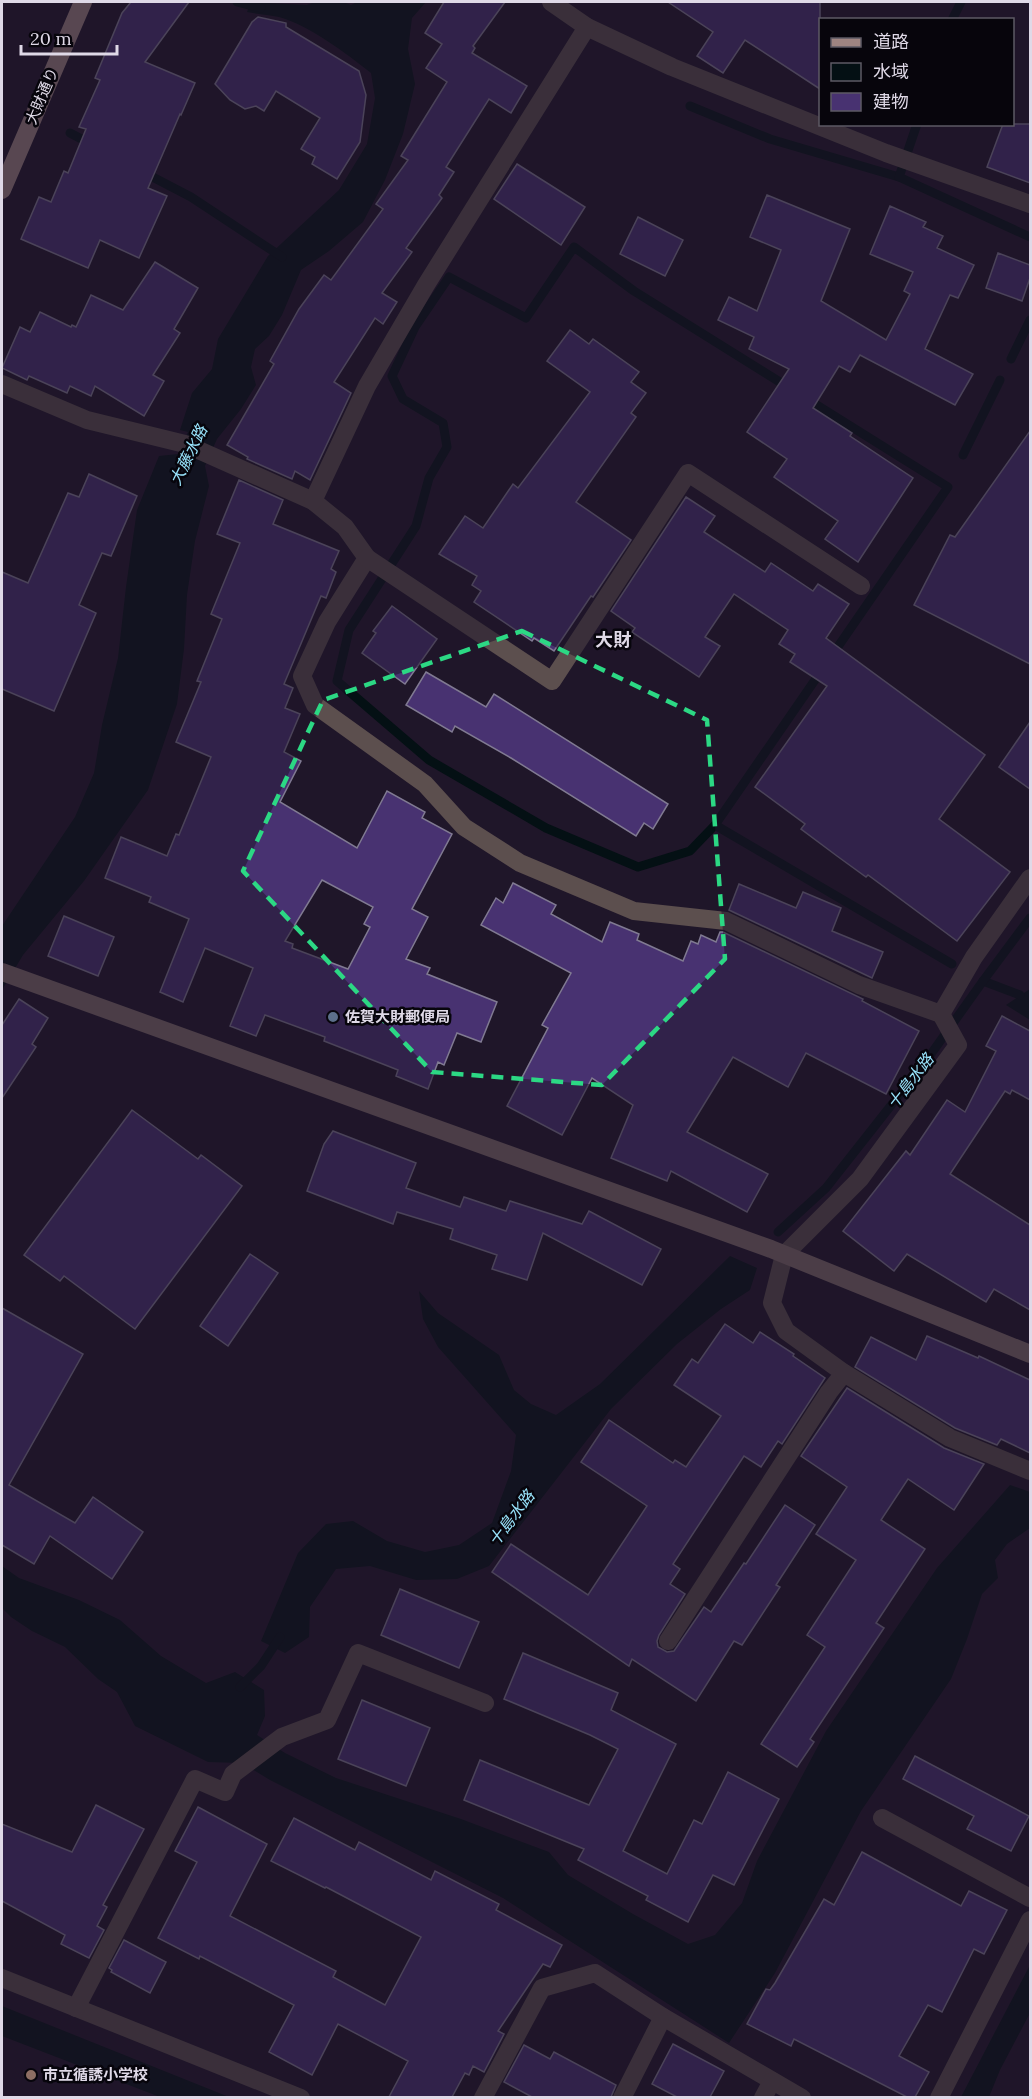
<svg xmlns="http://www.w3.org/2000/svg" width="1032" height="2099" font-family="Lora,'Noto Sans JP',serif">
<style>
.water{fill:#041014}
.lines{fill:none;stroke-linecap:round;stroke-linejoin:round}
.stream{stroke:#041014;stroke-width:9}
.building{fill:#483271;stroke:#807a92;stroke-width:1.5;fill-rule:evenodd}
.street{stroke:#5c4f4e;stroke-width:18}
.secondary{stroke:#816d6b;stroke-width:18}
.primary{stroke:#9e8481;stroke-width:18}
.marked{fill:none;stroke:#2cd884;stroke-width:4.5;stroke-dasharray:12 8;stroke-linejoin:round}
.service-dot{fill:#5c6f8a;stroke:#07050c;stroke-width:2}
.education-dot{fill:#8d6e63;stroke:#07050c;stroke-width:2}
.labels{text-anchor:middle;stroke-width:5;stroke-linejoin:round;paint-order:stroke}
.street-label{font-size:15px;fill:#dfd9e7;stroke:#07050c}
.poi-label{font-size:15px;font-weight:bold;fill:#dfd9e7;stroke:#07050c;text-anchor:start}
.water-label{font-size:16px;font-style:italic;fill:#98e3fb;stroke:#07050c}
.quarter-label{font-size:18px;font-weight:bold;fill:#dfd9e7;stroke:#07050c}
</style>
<rect width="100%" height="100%" fill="#1f1629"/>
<g class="water">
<path d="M251,2L307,5C318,0 340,0 351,5L357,2H426L412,18L408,49L415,84L403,134L385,180L363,222L329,251L301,270L282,315L269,336L255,349L251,367L256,385L241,409L217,439L205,466L209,486L195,541L187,595L184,649L177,704L148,790L84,881L23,955L2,990V926L75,817L94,773L102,725L118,658L126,587L137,510L159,456L178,454L188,432L180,430L192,393L212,369L218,339L268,256L339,190L367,144L375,98L371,73C347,54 309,25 279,17C269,15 258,14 247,12Z"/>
<path d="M1030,989V1020L1006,1005Z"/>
<path d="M730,1256L757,1268L750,1290L721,1309L677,1344L611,1409L489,1566L457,1579L416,1580L370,1566L336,1569L310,1607L309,1637L285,1653L261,1641L298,1553L326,1524L353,1521L387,1541L425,1552L459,1545L492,1523L511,1471L516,1435L438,1347L423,1319L419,1291L438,1313L499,1355L514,1390L531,1404L556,1415L600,1384Z"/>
<path d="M1010,1485L1030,1492V1528L1007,1544L995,1560L998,1578L982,1594L967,1639L951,1679L861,1811L775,1973L729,2043L503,1898L270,1780L242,1763L208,1762L135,1726L117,1692L98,1679L65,1647L32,1631L11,1617L2,1608V1566L19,1578L79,1600L120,1620L161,1656L206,1683L235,1672L264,1690L265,1716L257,1735L285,1753L336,1778L461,1819L549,1852L568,1875L633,1914L688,1944L715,1935L742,1903L757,1861L826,1731L937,1568Z"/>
<path d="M1030,1965V2013L1000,2070L989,2097H961Z"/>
<path d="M2,2006L229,2097H160L2,2036Z"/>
</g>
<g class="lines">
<g class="stream">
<path d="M237,2L261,8"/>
<path d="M952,20L961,2"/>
<path d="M690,106L770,139L899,177"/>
<path d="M917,124L899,177L1030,237"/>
<path d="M70,133L91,144"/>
<path d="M143,172L191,197L282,257"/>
<path d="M574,247L634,291L948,487L715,825L690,851L638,867L546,828L429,760L337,681L349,630L416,526L429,478L447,447L443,423L403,399L392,376L415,327L449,277L526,318Z"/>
<path d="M1011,359L1030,320"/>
<path d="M963,455L1000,380"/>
<path d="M715,825L952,964"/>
<path d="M983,981L1020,995"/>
<path d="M778,1232L826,1188L926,1061L983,981L1030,918"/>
<path d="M240,1687L261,1666L280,1637"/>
</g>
</g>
<g class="building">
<path d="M131,2H189L145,62L195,83L181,115L180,114L148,188L167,196L139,258L100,240L88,268L21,239L39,197L51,202L64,171L68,173L86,129L79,127L100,80L95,78L122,13Z"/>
<path d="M444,2H505L473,46L475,48L472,53L527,86L511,113L489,99L446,167L454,172L439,195L442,198L406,248L412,252L382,293L397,302L383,324L375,318L334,382L351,393L310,480L295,471L292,479L247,459L248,457L227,445L274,364L270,361L299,309L324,275L331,280L383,209L376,204L408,160L401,156L447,82L426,68L442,44L425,33Z"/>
<path d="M668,2H820V89L745,40L723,73L697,56L713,32Z"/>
<path d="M258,17L286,23V27L359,71L366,95L360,142L337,179L312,164L315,157L301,149L320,118L276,91L264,111L256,106L245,109L230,100L215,84L252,22Z"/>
<path d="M1003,124H1030V183L987,167Z"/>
<path d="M517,164L585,207L561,245L494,199Z"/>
<path d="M767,195L850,229L821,301L886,340L910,294L904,291L913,272L870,254L890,206L926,222L923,227L943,236L937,248L974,265L958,298L950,295L925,349L973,374L955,405L860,355L850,372L839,366L813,408L852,433L850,436L913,478L858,562L825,539L838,521L774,477L787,459L747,432L789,369L749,349L754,337L718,320L729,297L757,311L781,250L750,237Z"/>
<path d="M638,217L683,240L665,276L620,254Z"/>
<path d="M998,253L1030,265V278L1022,301L986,288Z"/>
<path d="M155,262L198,288L174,329L180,333L153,375L164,381L144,416L95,386L91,396L70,386L67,393L29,376L27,380L2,368L20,327L30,332L40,312L71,327L72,325L76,327L91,295L123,310Z"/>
<path d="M570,330L589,344L593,339L639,372L631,382L646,393L631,413L636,417L576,502L631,540L593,597L591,596L554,651L534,638L532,641L474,602L481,591L472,585L477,576L439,554L465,516L483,528L513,484L518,488L590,392L547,361Z"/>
<path d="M1030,431V664L914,605L950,535L955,537Z"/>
<path d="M89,474L137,496L111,556L102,553L79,605L96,613L54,711L2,689V572L28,583L68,493L79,497Z"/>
<path d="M239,480L283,500L273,524L339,551L331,569L336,572L326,598L321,596L284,684L293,688L285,708L300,714L284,752L301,761L280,802L357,848L387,791L425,812L422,818L452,834L412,909L428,917L406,959L430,968L427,974L497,1002L481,1042L457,1033L444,1065L438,1062L428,1089L396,1076L398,1070L324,1041L325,1037L265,1015L256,1036L230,1026L253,968L205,948L183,1002L160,992L189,919L149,902L151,897L105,878L121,837L167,856L176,834L179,835L211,757L176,742L201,682L197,681L222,619L211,614L240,543L217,534ZM322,880L373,907L364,924L370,927L348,969L292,948L293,944L285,941Z"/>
<path d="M686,497L715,516L704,532L765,572L771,563L813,591L818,584L849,604L826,638L985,755L939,819L1010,872L957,941L868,875L866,877L837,856L801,829L805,824L755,787L827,686L790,662L795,654L779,644L788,630L734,594L705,637L720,646L699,677L632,632L635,628L611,611Z"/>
<path d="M392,606L437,639L405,684L362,653L376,633L373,631Z"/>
<path d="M426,672L486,707L494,694L668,804L653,829L644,823L636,836L511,758L455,726L452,732L406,705Z"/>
<path d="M1030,722V789L999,767Z"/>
<path d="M513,883L556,905L551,914L602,942L610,922L639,934L637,940L683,961L691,941L698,944L701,935L716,942L720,932H723L863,999L862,1001L919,1031L886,1094L806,1053L788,1087L733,1057L687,1132L768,1174L747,1212L671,1171L667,1181L611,1158L633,1105L592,1078L562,1135L507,1106L548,1028L542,1025L571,973L481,925L496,898L503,903Z"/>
<path d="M739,884L796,908L803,892L841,908L832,931L883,952L872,978L729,910Z"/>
<path d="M64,916L114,937L98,976L48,956Z"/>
<path d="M19,999L48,1018L32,1044L36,1047L2,1098V1025Z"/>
<path d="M1002,1016L1030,1031V1100L1012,1090L1010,1094L1005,1091L950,1174L1030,1225V1310L994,1289L986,1302L907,1254L894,1271L843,1231L906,1151L910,1155L947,1100L965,1112L996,1051L986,1046Z"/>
<path d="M132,1110L198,1159L201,1155L242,1186L135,1329L64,1276L60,1281L24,1255Z"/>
<path d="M333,1131L416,1163L406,1188L460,1207L464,1197L506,1211L510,1201L582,1224L589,1211L661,1249L642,1285L543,1233L527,1280L492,1269L497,1255L450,1239L453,1229L397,1212L393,1224L307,1191L324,1144Z"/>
<path d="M250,1254L278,1273L228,1346L200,1326Z"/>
<path d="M2,1308L83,1354L9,1485L75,1523L93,1497L143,1532L112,1579L50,1536L34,1564L2,1545Z"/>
<path d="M725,1324L753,1343L760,1332L794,1354L793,1356L825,1378L782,1444L778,1441L761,1467L744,1456L673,1564L680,1569L670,1584L685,1594L659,1635L657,1641L658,1647L667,1652L674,1651L704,1607L711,1612L744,1563L746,1564L785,1505L815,1525L776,1585L780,1587L742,1645L734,1641L696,1701L632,1659L629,1666L492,1572L511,1544L588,1595L647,1506L581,1462L609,1420L673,1463L675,1460L686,1467L721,1416L674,1385L692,1359L698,1363Z"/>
<path d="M927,1336L978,1358L979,1356L1030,1380V1453L1001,1439L997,1445L955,1428L855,1367L871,1337L916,1360Z"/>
<path d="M847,1388L944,1448L984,1464L954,1510L908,1479L881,1520L925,1549L876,1623L884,1628L810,1739L814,1742L797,1767L761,1744L825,1647L807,1635L856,1560L816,1534L847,1487L801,1456Z"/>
<path d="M400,1589L479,1622L459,1668L381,1635Z"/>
<path d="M523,1653L618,1693L611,1710L676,1744L623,1851L667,1874L694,1820L702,1824L728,1772L779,1799L734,1885L713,1875L688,1922L646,1900L648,1896L578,1860L584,1849L464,1800L480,1760L589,1805L618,1749L590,1735L504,1699Z"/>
<path d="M362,1700L430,1728L406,1786L338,1759Z"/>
<path d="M915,1756L1029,1816L1011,1851L967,1829L974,1816L903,1779Z"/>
<path d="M96,1805L144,1829L103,1905L107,1907L97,1926L104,1930L89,1958L61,1944L65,1935L2,1901V1824L72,1852Z"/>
<path d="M198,1807L267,1844L230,1916L336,1971L333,1977L385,2005L421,1937L326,1887L325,1888L271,1861L294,1818L355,1850L359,1842L431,1880L435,1871L499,1904L496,1910L562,1945L550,1967L543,1964L498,2031L504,2034L484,2072L473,2066L469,2075L465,2073L452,2097H389L408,2061L338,2024L312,2075L269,2052L294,2005L200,1956L199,1959L158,1938L197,1862L175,1851Z"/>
<path d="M862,1852L961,1906L969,1891L1007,1910L984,1954L974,1949L942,2012L928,2005L899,2056L929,2072L915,2097H907L794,2039L791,2046L747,2024L766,1989L770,1990L775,1983L824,1899L834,1905Z"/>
<path d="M124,1940L166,1962L150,1993L111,1972L112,1970L109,1968Z"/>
<path d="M673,2044L724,2071L710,2097H677L652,2084Z"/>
<path d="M524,2045L550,2059L554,2052L616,2085L611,2097H532L504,2082Z"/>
</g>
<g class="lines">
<g class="street">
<path d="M551,2L587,27L672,67L886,153L1030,204"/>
<path d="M2,384L87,420L185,444L313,501L345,527L367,558L327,622L302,676L315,705L425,784L464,827L520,863L634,911L726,921L859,985L941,1014L958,1045L860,1179L784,1255L772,1303L786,1331L844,1373L829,1392L668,1641"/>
<path d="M313,501L367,386L426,285L587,27"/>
<path d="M367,558L552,681L688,473L861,586"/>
<path d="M941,1014L974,957L1030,878"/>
<path d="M844,1373L950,1438L1030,1471"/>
<path d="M882,1818L1030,1898"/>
<path d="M2,1978L301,2098"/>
<path d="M76,2008L195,1779L225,1792L233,1774L282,1737L327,1720L358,1653L485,1703"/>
<path d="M483,2098L542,1988L595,1973L663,2017L802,2098"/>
<path d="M622,2098L663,2017"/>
<path d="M763,2098L772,2081"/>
<path d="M939,2098L1030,1920"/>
</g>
<path class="secondary" d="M2,972L771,1249L1030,1354"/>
<path class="primary" d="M2,190L83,2"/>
</g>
<path d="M0 0H1032V2099H0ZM522,631L707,720L725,959L602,1085L432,1072L243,871L323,700Z" fill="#1f1629" fill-opacity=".55" fill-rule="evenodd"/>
<path class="marked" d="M522,631L707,720L725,959L602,1085L432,1072L243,871L323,700Z"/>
<circle class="service-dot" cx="333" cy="1017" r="6"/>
<circle class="education-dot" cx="31" cy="2075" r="6"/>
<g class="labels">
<g class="street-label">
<text transform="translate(42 96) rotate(-67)" y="5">大財通り</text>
</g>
<g class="poi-label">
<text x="345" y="1022">佐賀大財郵便局</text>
<text x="43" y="2080">市立循誘小学校</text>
</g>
<g class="water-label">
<text transform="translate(188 455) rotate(-64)" y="6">大藤水路</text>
<text transform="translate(910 1081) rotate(-52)" y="6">十島水路</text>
<text transform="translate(511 1518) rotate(-53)" y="6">十島水路</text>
</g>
<g class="quarter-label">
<text x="613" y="646">大財</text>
</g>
</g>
<rect width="1032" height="2099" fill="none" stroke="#dfd9e7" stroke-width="6"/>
<rect x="819" y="18" width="195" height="108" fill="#07050c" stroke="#5d5a64" stroke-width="1.5"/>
<rect x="831" y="38" width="30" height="9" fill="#9e8481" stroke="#5d5a64" stroke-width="1.5"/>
<text x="873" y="48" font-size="18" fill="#dfd9e7">道路</text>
<rect x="831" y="63" width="30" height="18" fill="#041014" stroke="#5d5a64" stroke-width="1.5"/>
<text x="873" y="78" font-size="18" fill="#dfd9e7">水域</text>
<rect x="831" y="93" width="30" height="18" fill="#483271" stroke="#5d5a64" stroke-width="1.5"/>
<text x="873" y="108" font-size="18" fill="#dfd9e7">建物</text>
<path d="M21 45v9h96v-9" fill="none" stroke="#dfd9e7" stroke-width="3"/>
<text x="30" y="45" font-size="18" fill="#dfd9e7" stroke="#07050c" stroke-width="4.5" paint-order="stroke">20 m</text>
</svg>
